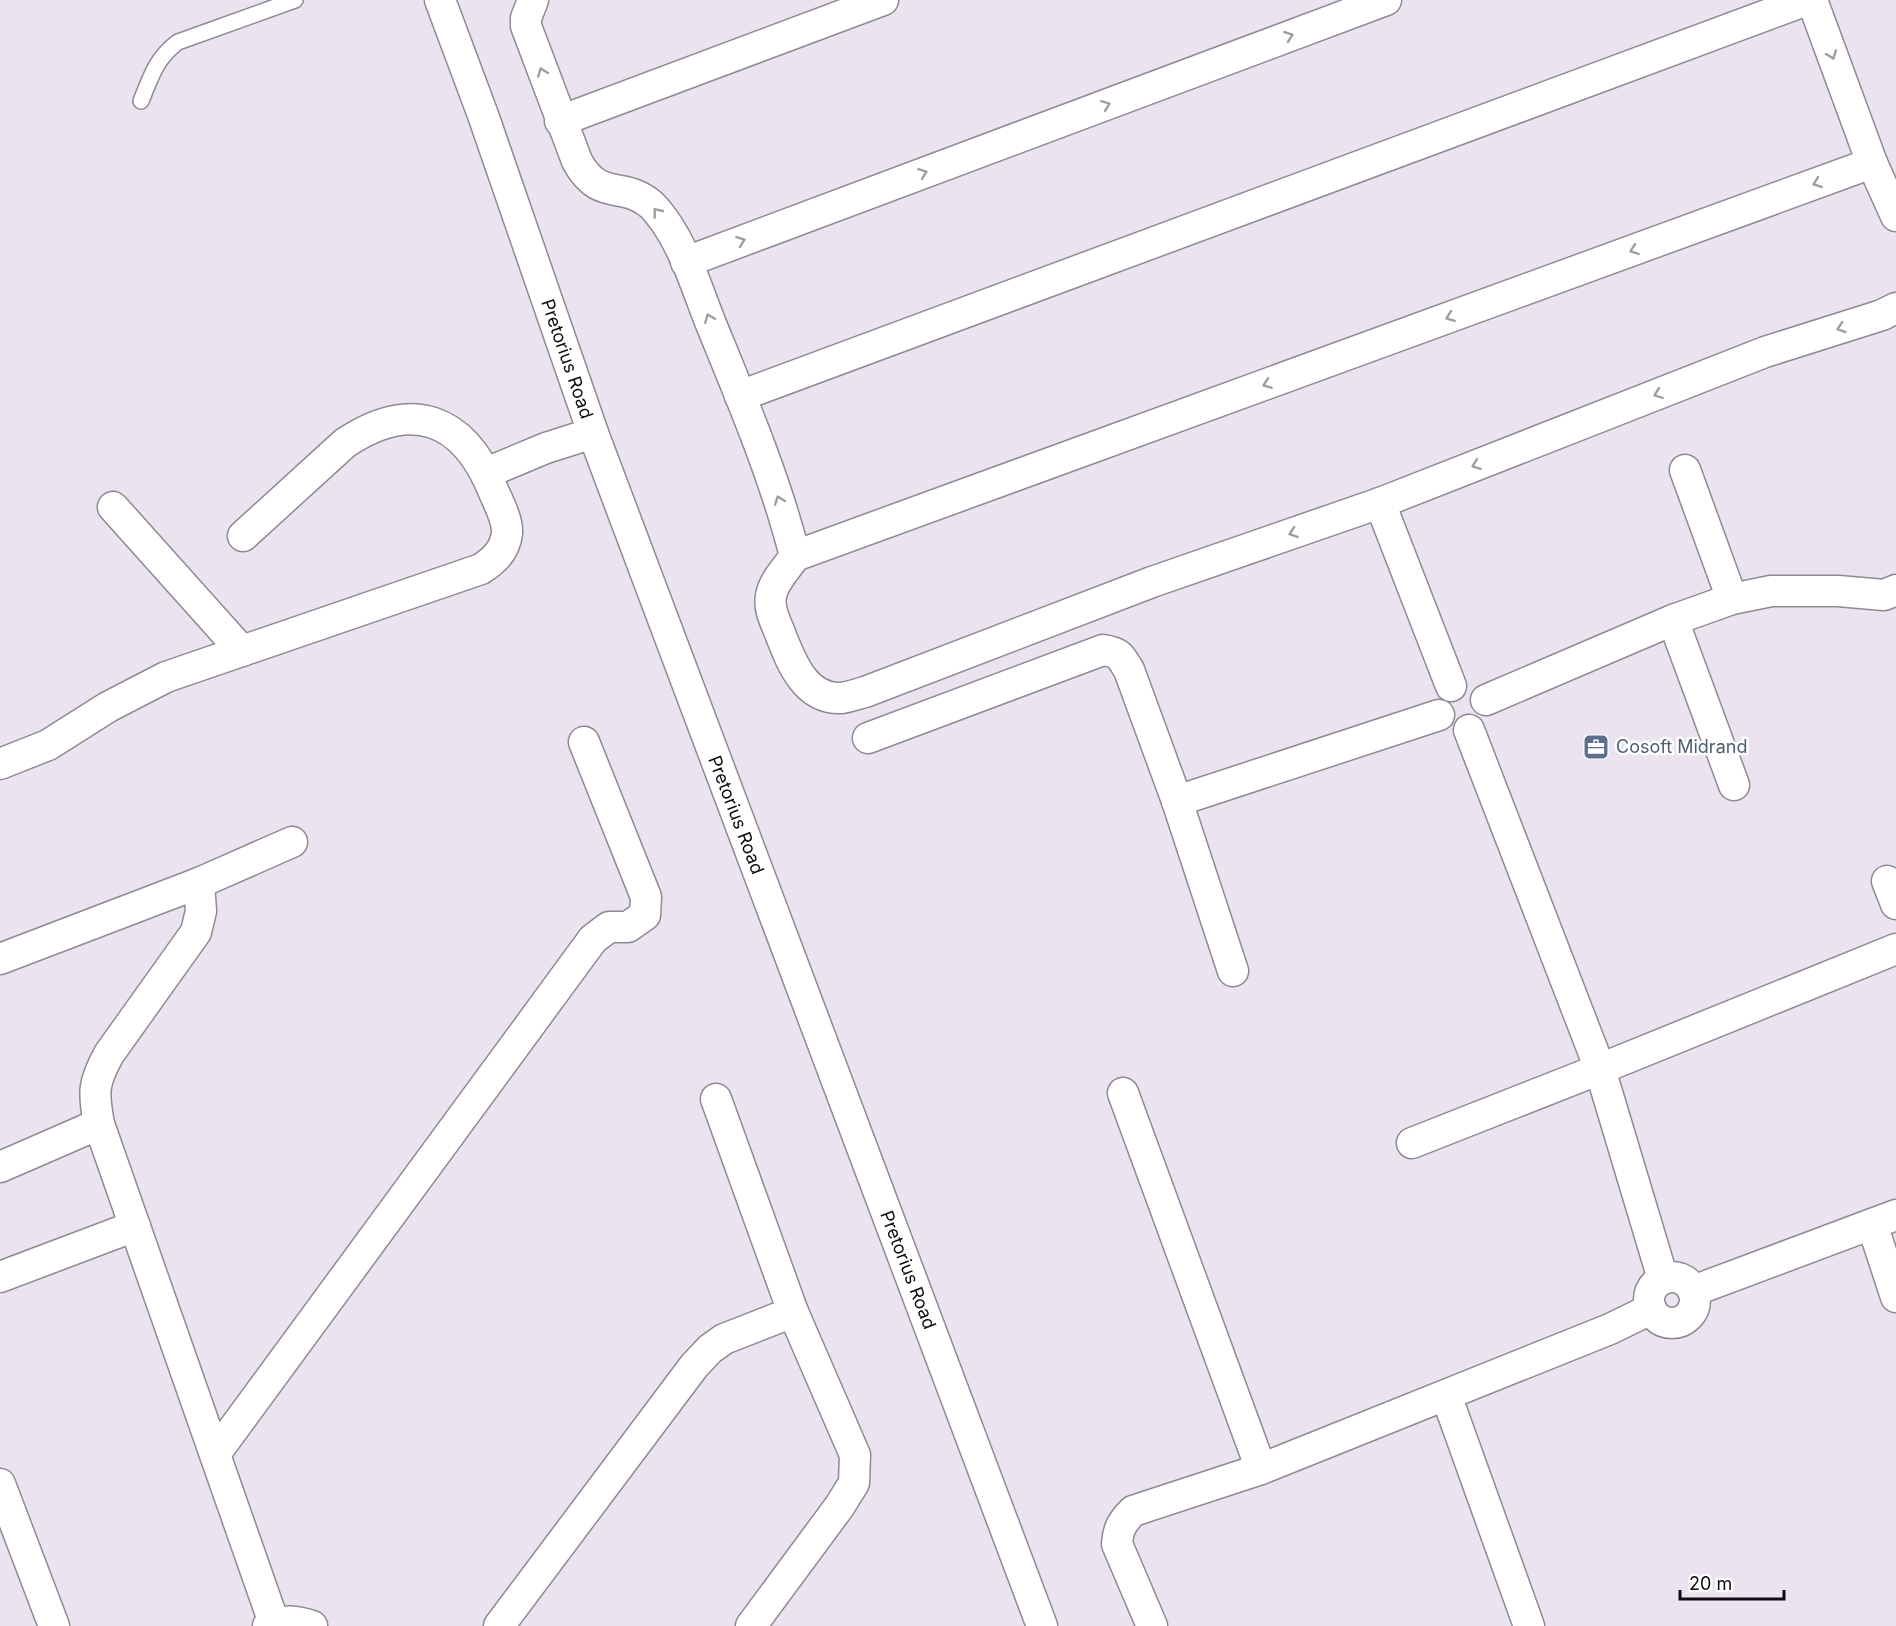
<svg xmlns="http://www.w3.org/2000/svg" width="1896" height="1626" font-family="Inter,sans-serif">
<style>
.lines{fill:none;stroke-linecap:round;stroke-linejoin:round}
.service-casing{stroke:#8f8993;stroke-width:18}
.minor-casing{stroke:#8f8993;stroke-width:33}
.service{stroke:#fff;stroke-width:15}
.minor{stroke:#fff;stroke-width:30}
.oneway{stroke:#9f9e9f}
.labels{text-anchor:middle;stroke-width:5;stroke-linejoin:round;paint-order:stroke}
.street-label{font-size:18px;fill:#0e0c10;stroke:#fff}
.service-label{font-size:18px;fill:#4e5e75;stroke:#fff;text-anchor:start}
</style>
<rect width="100%" height="100%" fill="#ebe4f0"/>
<g class="lines">
<g class="service-casing">
<path id="service" d="M141,101C151,77 156,58 178,42L295,0"/>
</g>
<g class="minor-casing">
<g id="minor">
<path d="M440,0L483,115L593,433L1042,1626"/>
<path d="M533,0L526,18V26L577,161C599,202 622,181 649,203C655,207 659,214 664,220C686,251 697,289 711,324C742,400 775,477 795,556"/>
<path d="M1812,0L1872,163L1896,216"/>
<path d="M560,121L883,0"/>
<path d="M1872,163L795,556C787,568 773,582 771,596C768,610 777,624 781,636C792,664 806,700 842,698C849,697 858,694 865,692L1152,582L1380,503L1765,352L1882,315L1896,308"/>
<path d="M686,262L1386,0"/>
<path d="M740,396L1807,0"/>
<path d="M1685,470L1732,599"/>
<path d="M486,473L546,448L593,433"/>
<path d="M1380,503L1451,686"/>
<path d="M113,507L242,651"/>
<path d="M1673,620L1734,785"/>
<path d="M1486,700L1673,620L1732,599L1771,591H1838L1884,595L1896,590"/>
<path d="M1469,730L1600,1069L1663,1279"/>
<path d="M868,738L1103,650C1121,653 1120,656 1129,670L1177,801L1233,971"/>
<path d="M0,764L48,745L108,707L166,677L481,569C495,560 505,550 507,533C508,520 498,502 493,490C463,417 411,399 345,443L243,536"/>
<path d="M1177,801L1439,715"/>
<path d="M1887,881L1896,904"/>
<path d="M199,883L201,911L196,932L109,1054C93,1083 93,1092 99,1124L274,1623"/>
<path d="M0,959L199,883L292,842"/>
<path d="M1123,1093L1261,1469"/>
<path d="M716,1099L793,1312L855,1455L854,1483L839,1507L751,1626"/>
<path d="M1412,1143L1600,1069L1896,949"/>
<path d="M0,1167L99,1124"/>
<path d="M1872,1224L1896,1297"/>
<path d="M0,1277L135,1226"/>
<circle cx="1672" cy="1300" r="23"/>
<path d="M1693,1291L1896,1215"/>
<path d="M1446,1395L1529,1626"/>
<path d="M215,1454L593,939L609,927H628L645,915L646,897L584,742"/>
<path d="M0,1484L54,1626"/>
<path d="M268,1626C283,1619 297,1621 312,1626"/>
<path d="M499,1626L694,1366L710,1349L724,1339L793,1312"/>
<path d="M1152,1626L1117,1544C1118,1529 1122,1522 1133,1511L1261,1469L1610,1329L1651,1309"/>
</g>
</g>
<use href="#service" class="service"/>
<use href="#minor" class="minor"/>
</g>
<defs><path id="oneway-chevron" d="M-2-3.5L2.5 0L-2 3.5" fill="none" stroke-width="1.6" stroke-linecap="round" stroke-linejoin="round" transform="scale(1.5)"/></defs>
<g class="oneway">
<use href="#oneway-chevron" transform="translate(1289 36) rotate(-20)"/>
<use href="#oneway-chevron" transform="translate(1832 55) rotate(70)"/>
<use href="#oneway-chevron" transform="translate(542 72) rotate(-110)"/>
<use href="#oneway-chevron" transform="translate(1106 105) rotate(-20)"/>
<use href="#oneway-chevron" transform="translate(923 173) rotate(-20)"/>
<use href="#oneway-chevron" transform="translate(1817 183) rotate(160)"/>
<use href="#oneway-chevron" transform="translate(657 212) rotate(-129)"/>
<use href="#oneway-chevron" transform="translate(741 241) rotate(-20)"/>
<use href="#oneway-chevron" transform="translate(1634 250) rotate(160)"/>
<use href="#oneway-chevron" transform="translate(1450 317) rotate(160)"/>
<use href="#oneway-chevron" transform="translate(709 318) rotate(-112)"/>
<use href="#oneway-chevron" transform="translate(1841 328) rotate(162)"/>
<use href="#oneway-chevron" transform="translate(1267 384) rotate(160)"/>
<use href="#oneway-chevron" transform="translate(1658 394) rotate(159)"/>
<use href="#oneway-chevron" transform="translate(1476 465) rotate(159)"/>
<use href="#oneway-chevron" transform="translate(779 500) rotate(-110)"/>
<use href="#oneway-chevron" transform="translate(1293 533) rotate(161)"/>
</g>
<defs>
<g id="office-square" transform="scale(1.35)"><rect x="-9" y="-9" width="18" height="18" rx="4" fill="#5c6f8a" stroke="#fff"/><path d="M-6-3h4V-5.5h4V-3h4V5H-6ZM-1-4.5V-3h2v-1.5ZM-6 0V1H6V0Z" fill="#fff"/></g>
</defs>
<g fill-rule="evenodd">
<use href="#office-square" x="1596" y="747"/>
</g>
<g class="labels">
<g class="street-label">
<text transform="translate(567 359) rotate(71)" y="6">Pretorius Road</text>
<text transform="translate(736 815) rotate(69)" y="6">Pretorius Road</text>
<text transform="translate(908 1270) rotate(69)" y="6">Pretorius Road</text>
</g>
<g class="service-label">
<text x="1616" y="753">Cosoft Midrand</text>
</g>
</g>
<path d="M1680 1590v9h104v-9" fill="none" stroke="#0e0c10" stroke-width="3"/>
<text x="1689" y="1590" font-size="18" fill="#0e0c10" stroke="#ffffff" stroke-width="4.5" paint-order="stroke">20 m</text>
</svg>
